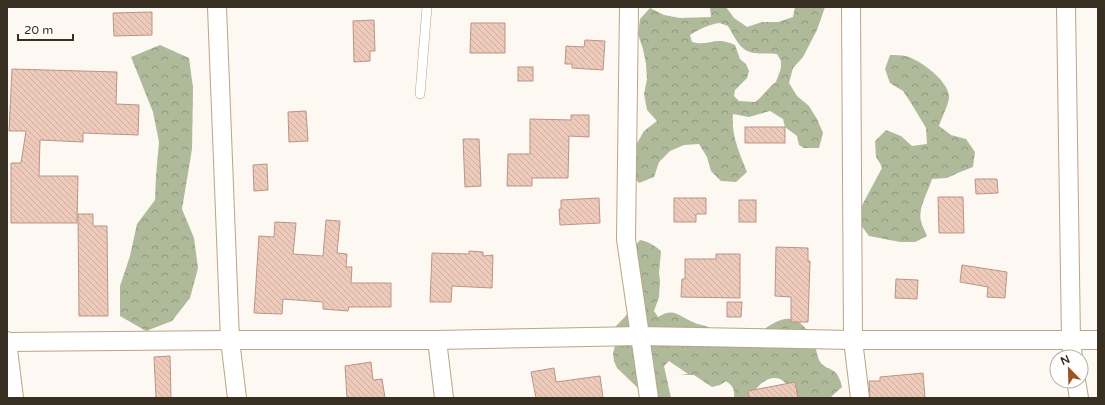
<svg xmlns="http://www.w3.org/2000/svg" width="1105" height="405" font-family="'Varela Round',sans-serif">
<style>
.forest{fill:url(#forest-crowns);fill-rule:evenodd}
.building{fill:url(#building-back-hatch);stroke:#ba9585}
.lines{fill:none;stroke-linecap:round;stroke-linejoin:round}
.lane-casing{stroke:#bba586;stroke-width:10}
.street-casing{stroke:#bba586;stroke-width:20}
.lane{stroke:#fff;stroke-width:9}
.street{stroke:#fff;stroke-width:18}
</style>
<defs>
<pattern id="forest-crowns" width="20" height="18" patternUnits="userSpaceOnUse"><rect width="20" height="18" fill="#aeba99"/><path d="M2 6a3 3 0 1 1 6 0M12 15a3 3 0 1 1 6 0" fill="none" stroke="#8f987c"/></pattern>
<pattern id="building-back-hatch" width="6" height="6" patternUnits="userSpaceOnUse"><rect width="6" height="6" fill="#eecaba"/><path d="M-1 5l2 2M0 0l6 6M5-1l2 2" fill="none" stroke="#cdaea0"/></pattern>
</defs>
<rect width="100%" height="100%" fill="#fdf8f2"/>
<g class="forest">
<path d="M710,7H726L734,18L747,27L762,22H778L793,17L795,7H825L817,30L803,57L793,68L789,83L797,96L809,106L817,119L823,133L819,148H804L799,145L797,136L785,127L783,119L770,111L749,117L733,114C731,135 739,152 747,172L736,182L721,181L711,171L707,157L699,144L684,145L670,151L659,162L654,177L639,183L628,172L627,158L636,145L644,131L657,121L647,110L644,94L647,79L646,64L643,49L638,34L640,19L650,8L664,15L680,18L711,17ZM720,23L728,26C735,37 740,52 755,53C763,54 770,53 777,54L781,61V68L776,82L771,86L760,98L755,102L739,101L734,96L735,90L747,78L749,71L746,64L740,59L735,45C715,35 709,47 692,42L690,35C700,29 709,24 720,23Z"/>
<path d="M160,45L189,58L193,88L192,149L182,209L194,238L198,268L190,298L172,321L146,331L120,316V286L130,256L137,224L155,200L156,176L159,142L153,112L131,57Z"/>
<path d="M890,55C895,55 901,55 906,56C920,60 949,81 949,97C949,104 941,119 939,126L951,135L966,139L975,152L973,167L960,172L947,178L932,179C928,192 918,208 921,221C922,226 925,231 927,236L915,242H900L869,236L860,224V209L882,168L881,165L876,157L875,141L886,130L901,136L912,146L927,144L926,128L911,103L903,91L890,83L885,69Z"/>
<path d="M640,240C649,242 654,245 661,251L659,273L660,281L659,297L654,311L658,317C674,307 678,316 693,322C696,324 699,324 702,325C707,326 712,329 717,331C732,326 745,330 761,332C776,320 792,311 806,329C809,332 812,335 813,339C816,346 816,353 819,360C824,369 830,367 836,373C839,376 841,383 842,387L831,397L828,398H797C793,392 787,382 780,379C769,374 753,387 753,398H734C735,390 733,386 726,381L720,385L712,387L694,375H680L688,374L669,361L664,366L671,398H643L638,388L617,368L614,361L613,353L615,346L612,331C617,324 623,320 628,313V305L625,298L624,283L635,246Z"/>
</g>
<g class="building">
<path d="M152,12V35L114,36L113,13Z"/>
<path d="M374,20L375,51H370V61L354,62L353,21Z"/>
<path d="M471,23H505V53H470Z"/>
<path d="M585,40L605,41L603,70L572,68V64H565L566,46L584,47Z"/>
<rect x="518" y="67" width="15" height="14"/>
<path d="M12,69L117,72L116,104L139,105L138,135L83,133V142L40,140L39,176H78L77,223H11V163H21L26,131H9Z"/>
<path d="M306,111L308,141L289,142L288,112Z"/>
<path d="M571,115H589V137L569,136L568,178H532V186H507L508,154H530V119L571,120Z"/>
<rect x="745" y="127" width="40" height="16"/>
<path d="M463,139H479L481,186L465,187Z"/>
<path d="M267,164L268,190L254,191L253,165Z"/>
<path d="M975,179H997L998,193L976,194Z"/>
<path d="M938,197H963L964,233H939Z"/>
<path d="M599,198L600,223L560,225L559,209H561V200Z"/>
<path d="M674,198H706V214H696V222H674Z"/>
<rect x="739" y="200" width="17" height="22"/>
<path d="M78,214H93V226H107L108,316H79Z"/>
<path d="M326,220L340,221L337,253L347,254L346,267H352L351,283H391V307H349L348,311L323,309V302L283,299L282,314L254,313L259,236L274,237L275,222L296,223L293,254L323,256Z"/>
<path d="M776,247L808,248V261H810L808,322H791V297L775,296Z"/>
<path d="M469,251L483,252V256L493,255L492,288L452,286L451,302H430L432,253L469,254Z"/>
<path d="M716,254H740V298L681,297L682,279H685V259H716Z"/>
<path d="M962,265L1007,272L1005,298L987,297L988,287L960,282Z"/>
<path d="M896,279L918,280L917,299L895,298Z"/>
<path d="M727,302H742L741,317H727Z"/>
<path d="M170,356L171,398H156L154,357Z"/>
<path d="M371,362L373,380L382,379L385,398H347L345,366Z"/>
<path d="M554,368L556,382L600,376L603,398H536L531,372Z"/>
<path d="M923,373L925,398H870L869,381H880V377Z"/>
<path d="M795,382L798,398H749L748,391Z"/>
</g>
<g class="lines">
<g class="lane-casing">
<path id="lane" d="M420,94L427,7"/>
</g>
<g class="street-casing">
<g id="street">
<path d="M217,7L230,340L237,398"/>
<path d="M629,7L626,239L649,398"/>
<path d="M851,7L853,340L860,398"/>
<path d="M1066,7L1071,340L1073,357"/>
<path d="M437,340L444,398"/>
<path d="M7,341L14,398"/>
<path d="M7,342L230,340H437L640,336L853,340H1098"/>
<path d="M1076,381L1079,398"/>
</g>
</g>
<use href="#lane" class="lane"/>
<use href="#street" class="street"/>
</g>
<rect width="1105" height="405" fill="none" stroke="#382f23" stroke-width="16"/>
<g transform="translate(1069 369) rotate(337)"><circle r="19" fill="#ffffff" stroke="#afaca7"/>
<path d="M0-3L7 15L0 10L-7 15Z" fill="#995625"/>
<text y="-6" font-size="11" font-weight="bold" text-anchor="middle" fill="#382f23">N</text>
</g>
<path d="M18 34v6h55v-6" fill="none" stroke="#382f23" stroke-width="2"/>
<text x="24" y="34" font-size="12" fill="#382f23" stroke="#ffffff" stroke-width="3" paint-order="stroke">20 m</text>
</svg>
